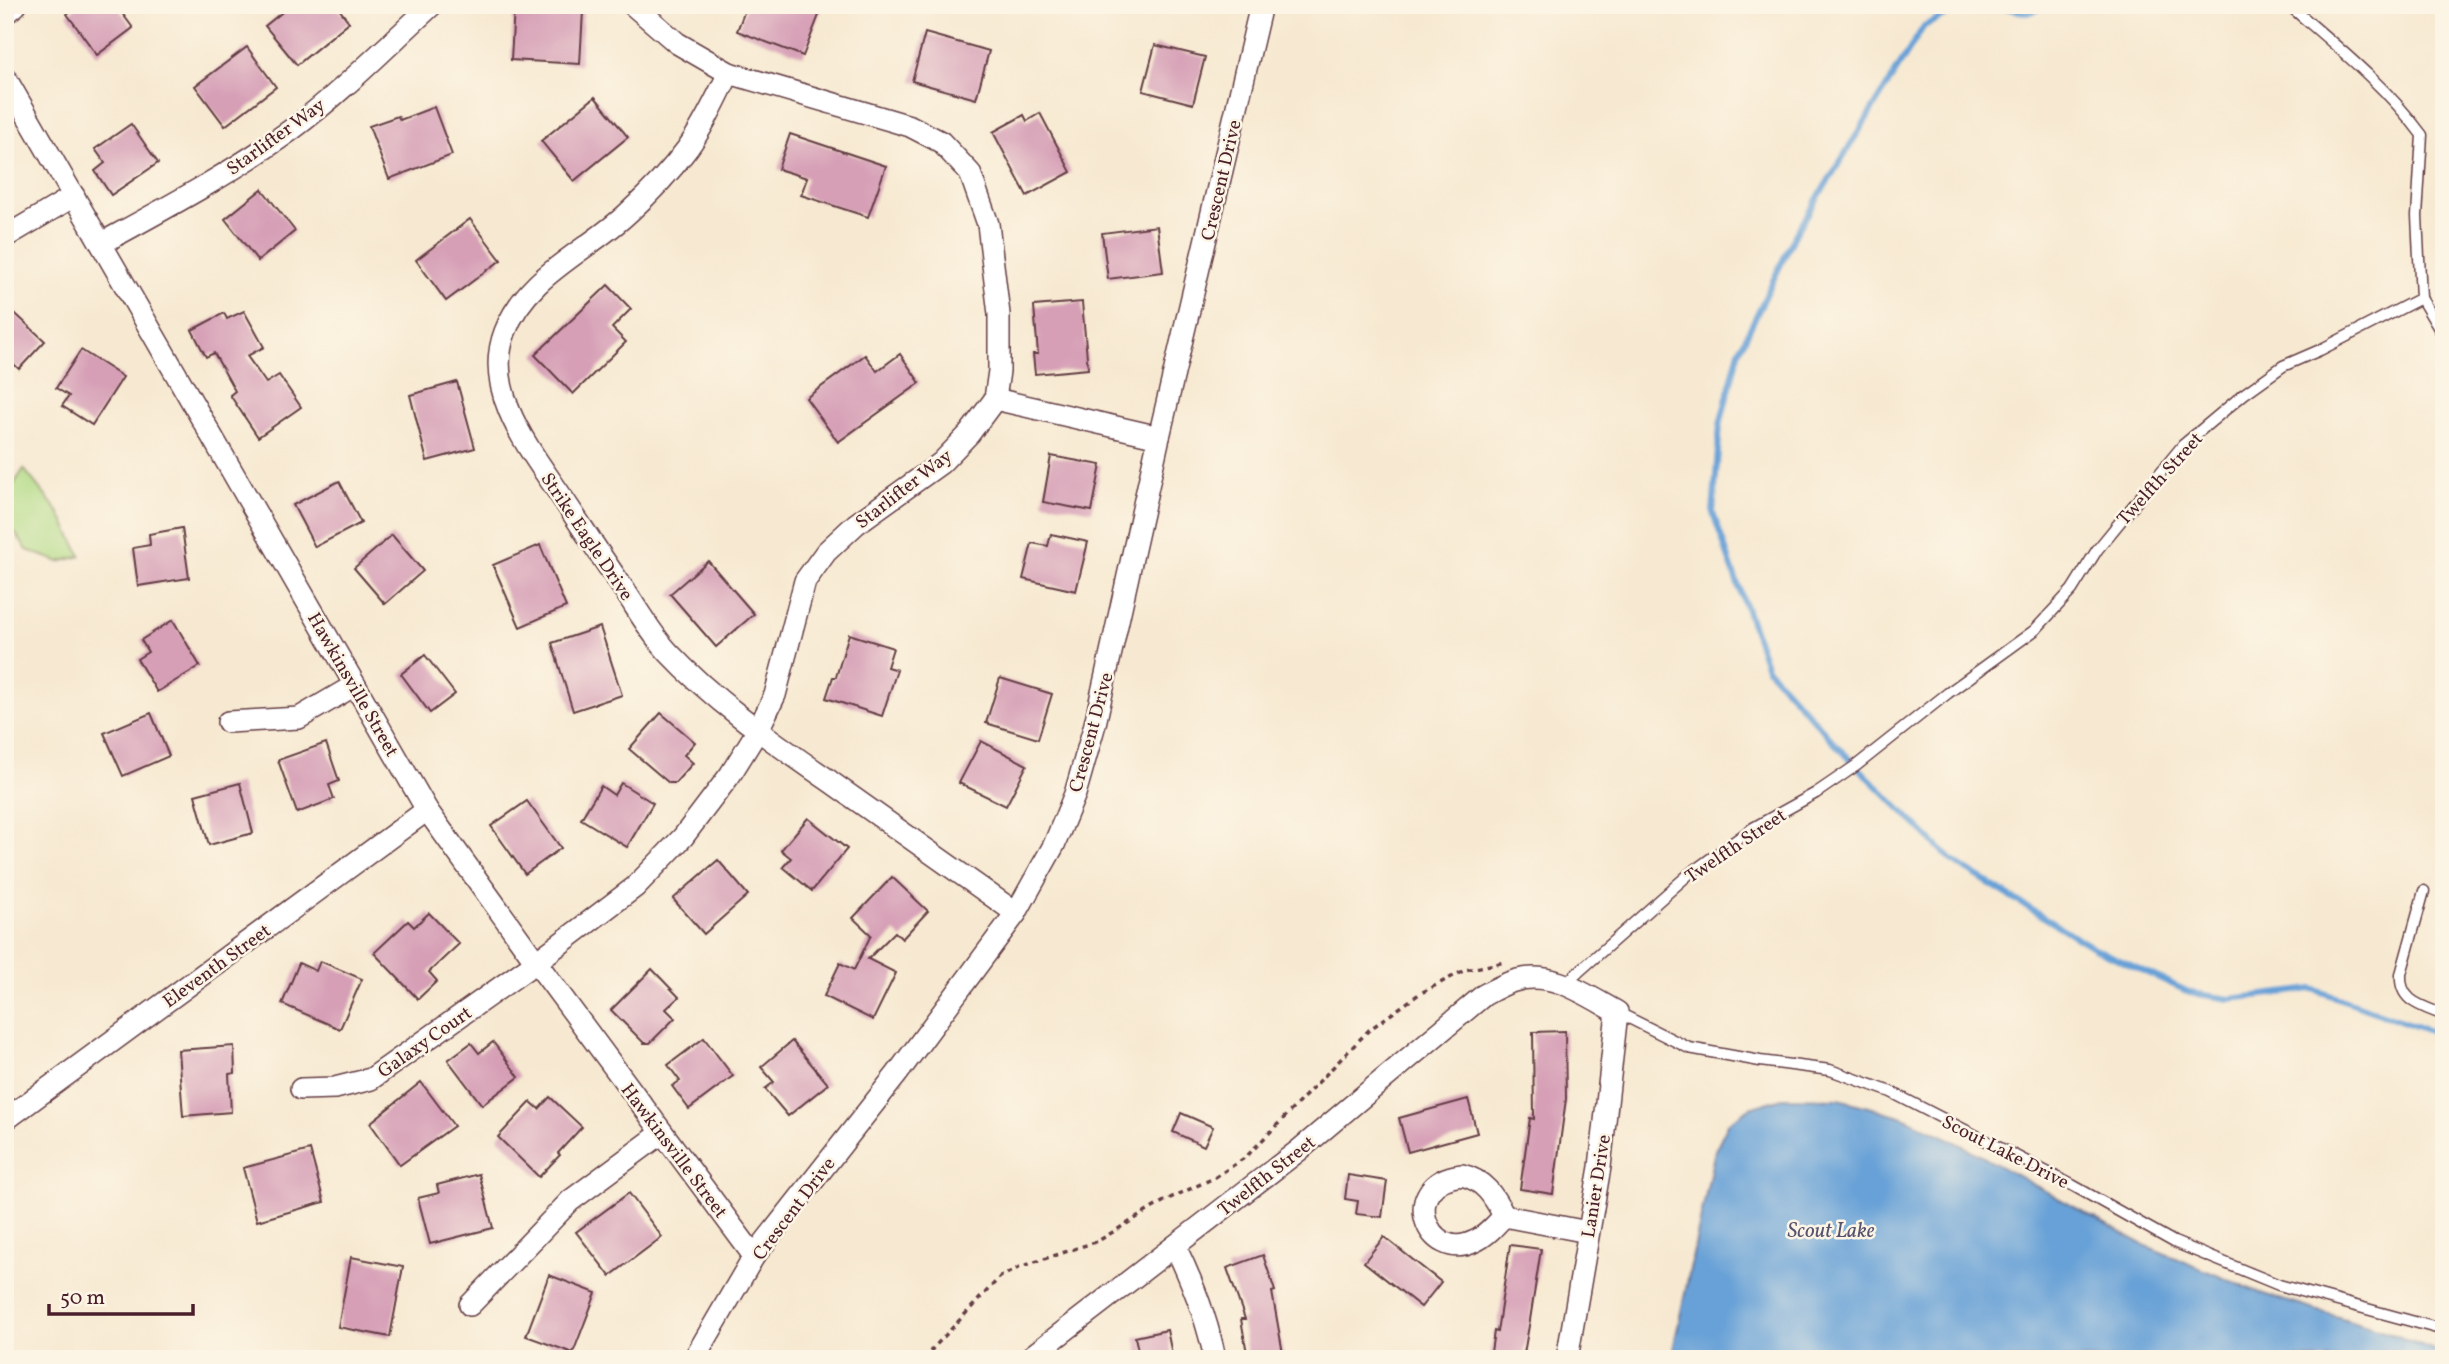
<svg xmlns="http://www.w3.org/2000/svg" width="2449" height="1364" font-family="Vollkorn,serif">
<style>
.green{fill:#b1da85;stroke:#7e7c58;stroke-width:2}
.water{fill:#68a1d7;stroke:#596081;stroke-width:2}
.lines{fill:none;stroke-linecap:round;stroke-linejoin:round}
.stream{stroke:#68a1d7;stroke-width:6}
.building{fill:#d69fb6}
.lane-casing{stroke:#643d44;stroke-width:13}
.street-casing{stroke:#643d44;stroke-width:24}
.path{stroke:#643d44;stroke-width:3.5;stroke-dasharray:5 5;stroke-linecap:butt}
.lane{stroke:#fff;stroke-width:10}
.street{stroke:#fff;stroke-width:21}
.labels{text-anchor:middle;stroke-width:5;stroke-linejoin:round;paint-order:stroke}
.street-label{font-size:19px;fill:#4a1f2b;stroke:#fcf5e5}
.water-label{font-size:21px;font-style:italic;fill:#565370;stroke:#fcf5e5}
</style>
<rect width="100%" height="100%" fill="#fcf5e5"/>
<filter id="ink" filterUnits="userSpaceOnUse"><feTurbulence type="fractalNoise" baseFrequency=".0143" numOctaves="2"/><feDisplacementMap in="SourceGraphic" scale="14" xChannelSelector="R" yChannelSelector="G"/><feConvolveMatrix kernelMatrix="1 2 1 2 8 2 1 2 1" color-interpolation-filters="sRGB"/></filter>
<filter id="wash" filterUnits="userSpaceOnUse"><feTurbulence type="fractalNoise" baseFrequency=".00686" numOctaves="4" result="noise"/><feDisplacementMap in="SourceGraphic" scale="28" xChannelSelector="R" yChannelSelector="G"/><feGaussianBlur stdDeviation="1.57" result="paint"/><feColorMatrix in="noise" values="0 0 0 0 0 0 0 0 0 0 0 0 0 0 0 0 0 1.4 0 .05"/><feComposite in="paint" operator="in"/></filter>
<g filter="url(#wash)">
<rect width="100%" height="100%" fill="#f7e9d1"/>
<path class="green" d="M24,469L60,514L81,556L59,562L27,550L6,519L10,490Z"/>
<path class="water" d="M1782,1098L1839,1099L1901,1116L1952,1140L2144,1245L2260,1293L2387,1332L2444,1354V1359H1671L1715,1150L1729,1122L1750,1108Z"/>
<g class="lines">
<path class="stream" d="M2051,5L2028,13L2006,8L1978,7L1950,13L1924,26L1796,233L1739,351L1720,425L1713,513L1767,668L1839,748L1951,860L2094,948L2191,993L2230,999L2313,989L2435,1033L2444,1043"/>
</g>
<g id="blocks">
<g class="building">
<path d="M79,5H116L133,28L97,55L67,14Z"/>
<path d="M291,5H336L349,22L297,65L265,26Z"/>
<path d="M747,5H809L821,10L803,56L737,31Z"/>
<path d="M514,7L583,11L580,64L511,60Z"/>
<path d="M925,33L989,51L976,99L912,81Z"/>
<path d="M1155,45L1205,57L1193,104L1143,91Z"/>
<path d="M247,47L276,87L225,126L195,86Z"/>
<path d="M595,97L628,137L574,181L541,141Z"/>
<path d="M434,107L452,155L389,179L369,126L398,116L400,120Z"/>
<path d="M1040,113L1071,172L1027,196L993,132L1024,115L1027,121Z"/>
<path d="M131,124L158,163L111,195L95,171L105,163L95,149Z"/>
<path d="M790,134L886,166L868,217L801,195L807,178L778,169Z"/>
<path d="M262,189L295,231L258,261L225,219Z"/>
<path d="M470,219L501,260L446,301L416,260Z"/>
<path d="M1157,226L1163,272L1108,279L1102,233Z"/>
<path d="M608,285L631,309L612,328L626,342L573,394L535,355Z"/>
<path d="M1082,302L1088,369L1035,374L1033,354H1038L1034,306Z"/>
<path d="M5,304L45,341L19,369L5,356Z"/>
<path d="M244,311L264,347L247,356L266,383L279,375L301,407L258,437L230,395L235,391L214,353L206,357L192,330L224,313L227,319Z"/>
<path d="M81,350L123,377L92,425L62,406L69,396L56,388Z"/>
<path d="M900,354L920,383L838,442L806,398L865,355L877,371Z"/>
<path d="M457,382L475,448L427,461L410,395Z"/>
<path d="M1051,456L1101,465L1092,511L1043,502Z"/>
<path d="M339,481L361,523L315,547L293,505Z"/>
<path d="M182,528L189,578L138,586L133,548L150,545L149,534Z"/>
<path d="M1051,534L1088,542L1076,591L1023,579L1032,543L1048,546Z"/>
<path d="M392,535L423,571L385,604L354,568Z"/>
<path d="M540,545L566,607L520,627L493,565Z"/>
<path d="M708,561L754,614L716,647L670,594Z"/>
<path d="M173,620L200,666L157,692L137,659L148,652L141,640Z"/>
<path d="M600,627L622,695L573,711L552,643Z"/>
<path d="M849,634L893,648L887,667L897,670L882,716L826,698L833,677H836Z"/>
<path d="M425,655L455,694L430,713L401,674Z"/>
<path d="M1000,678L1052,694L1038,739L986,723Z"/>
<path d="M151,713L169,756L123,776L104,733Z"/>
<path d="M661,713L695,742L684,755L693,763L675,783H669L629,749Z"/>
<path d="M981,741L1027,765L1006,806L959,783Z"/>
<path d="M326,743L339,781L329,785L334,799L297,813L278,760Z"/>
<path d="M240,783L253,833L209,845L195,795Z"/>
<path d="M621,783L653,803L627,847L581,819L601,786L614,795Z"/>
<path d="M527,801L561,848L525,874L491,826Z"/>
<path d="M808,818L847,849L812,891L783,867L791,858L781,850Z"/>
<path d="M718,860L748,895L704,934L673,899Z"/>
<path d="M892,877L928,911L902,939L895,932L868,959L896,973L873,1020L824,996L840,963L854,970L871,935L853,918Z"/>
<path d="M429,913L459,944L429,972L437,981L418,999L374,953L408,921L414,927Z"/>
<path d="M320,961L362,979L340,1029L282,1004L299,963L316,971Z"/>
<path d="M652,969L679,997L666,1009L675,1018L650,1043H644L611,1010Z"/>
<path d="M1565,1031L1566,1099L1553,1194L1520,1189L1530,1118L1534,1119L1533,1032Z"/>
<path d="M704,1038L733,1076L689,1109L672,1086L680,1081L668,1065Z"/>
<path d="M792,1041L828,1084L788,1116L765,1089L774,1082L761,1067Z"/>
<path d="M493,1042L519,1077L482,1105L448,1060L471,1043L479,1053Z"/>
<path d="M234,1046L235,1073L229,1074L231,1112L183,1116L178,1050Z"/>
<path d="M421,1082L454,1126L400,1165L370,1123Z"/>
<path d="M550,1097L582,1127L558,1153L560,1155L539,1177L498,1137L531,1102L539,1109Z"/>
<path d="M1468,1099L1477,1133L1408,1152L1399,1118Z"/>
<path d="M1181,1113L1213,1127L1204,1146L1173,1132Z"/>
<path d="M310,1150L324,1202L257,1221L243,1168Z"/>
<path d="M479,1174L493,1228L430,1244L418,1198L439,1193L437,1185Z"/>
<path d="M1348,1175L1387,1181L1382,1217L1356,1214L1358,1201L1345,1199Z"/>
<path d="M629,1193L662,1237L610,1276L576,1232Z"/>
<path d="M1384,1237L1441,1282L1421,1307L1364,1262Z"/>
<path d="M1510,1245L1541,1249L1530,1320L1523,1359H1490L1494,1331L1497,1332Z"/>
<path d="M1263,1255L1275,1291L1272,1292L1284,1359H1248L1241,1319H1245L1227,1268Z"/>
<path d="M351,1257L403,1267L390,1337L338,1327Z"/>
<path d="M549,1275L596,1293L573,1353L526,1336Z"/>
<path d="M1167,1330L1173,1359H1140L1135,1337Z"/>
</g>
</g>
</g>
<g filter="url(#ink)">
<use href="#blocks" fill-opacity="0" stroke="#643d44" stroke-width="2"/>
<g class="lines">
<g class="lane-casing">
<g id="lane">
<path d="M2289,5C2336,46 2385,85 2422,135L2417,216L2421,298L2444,337"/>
<path d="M2424,891L2401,974C2399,1002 2422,1006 2444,1015"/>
<path d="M1566,983L1688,875L1753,828L1816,793L1857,765L1948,693L2035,630L2072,590L2097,550L2183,445L2244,394L2283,366L2320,350L2421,298"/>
<path d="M1617,1012L1689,1048L1760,1061L1830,1070L1891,1092L2072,1185L2174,1242L2279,1285L2444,1330"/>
</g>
</g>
<g class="street-casing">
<g id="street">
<path d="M5,14L16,5"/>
<path d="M729,73C716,99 704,126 687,149C670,172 649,194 628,213C587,252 526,275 505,332C483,389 527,446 557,490C580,524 602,558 625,591C639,612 652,635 669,653C716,703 775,743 831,782C893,826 954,869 1016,913"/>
<path d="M5,77L427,810L536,962L754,1256"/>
<path d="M5,237L74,196"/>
<path d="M102,243C166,208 232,173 291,130C341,93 386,47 432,5"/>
<path d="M995,399L1159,437"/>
<path d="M228,722L299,718L355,685"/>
<path d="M301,1089L335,1088L371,1079L536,962L635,887L683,837L730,775L758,730L775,695L805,581L826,552L856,524L941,463L969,434L995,399L999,371V314L988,224L970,173L941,142L910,126L729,73L677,43L633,5"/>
<path d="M5,1120L427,810"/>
<path d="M1462,1175C1484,1180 1494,1196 1504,1216C1495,1226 1486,1236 1475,1241C1427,1266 1396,1182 1462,1175Z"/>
<path d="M1504,1216L1588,1232"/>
<path d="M1175,1246C1193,1283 1207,1318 1215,1359"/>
<path d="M470,1305L570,1201L662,1133"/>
<path d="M694,1359L754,1256L897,1074L1016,913L1054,845L1075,794L1095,724L1159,437L1261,5"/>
<path d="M1028,1359L1298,1151L1484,995C1493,990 1504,984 1514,981C1551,969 1586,995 1617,1012L1600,1167L1567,1359"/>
</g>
</g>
<path class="path" d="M923,1359L1000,1277L1020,1267L1098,1241L1166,1200L1214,1178L1246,1157L1369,1030L1419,994L1465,970L1505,962"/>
<use href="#lane" class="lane"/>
<use href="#street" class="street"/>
</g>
</g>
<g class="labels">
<g class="street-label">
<text transform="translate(275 136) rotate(-36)" y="7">Starlifter Way</text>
<text transform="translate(1220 180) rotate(-77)" y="7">Crescent Drive</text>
<text transform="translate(2159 478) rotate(-48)" y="7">Twelfth Street</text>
<text transform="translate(903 488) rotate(-38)" y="7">Starlifter Way</text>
<text transform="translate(588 536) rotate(56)" y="7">Strike Eagle Drive</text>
<text transform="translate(354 684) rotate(60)" y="7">Hawkinsville Street</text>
<text transform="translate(1090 732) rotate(-75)" y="7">Crescent Drive</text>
<text transform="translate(1735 845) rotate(-34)" y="7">Twelfth Street</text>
<text transform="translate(216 965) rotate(-36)" y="7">Eleventh Street</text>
<text transform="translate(424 1041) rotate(-35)" y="7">Galaxy Court</text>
<text transform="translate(675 1150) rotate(53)" y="7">Hawkinsville Street</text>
<text transform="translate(2006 1151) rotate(27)" y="7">Scout Lake Drive</text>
<text transform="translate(1266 1175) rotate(-38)" y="7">Twelfth Street</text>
<text transform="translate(1595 1186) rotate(-81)" y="7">Lanier Drive</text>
<text transform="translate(793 1208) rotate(-53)" y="7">Crescent Drive</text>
</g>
<g class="water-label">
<text x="1831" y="1237">Scout Lake</text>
</g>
</g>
<rect width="2449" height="1364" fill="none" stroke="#fcf5e5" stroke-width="28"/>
<path d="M49 1304v10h144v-10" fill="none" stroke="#4a1f2b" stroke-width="3.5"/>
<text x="60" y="1304" font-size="21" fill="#4a1f2b" stroke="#fcf5e5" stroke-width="5" paint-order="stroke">50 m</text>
</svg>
